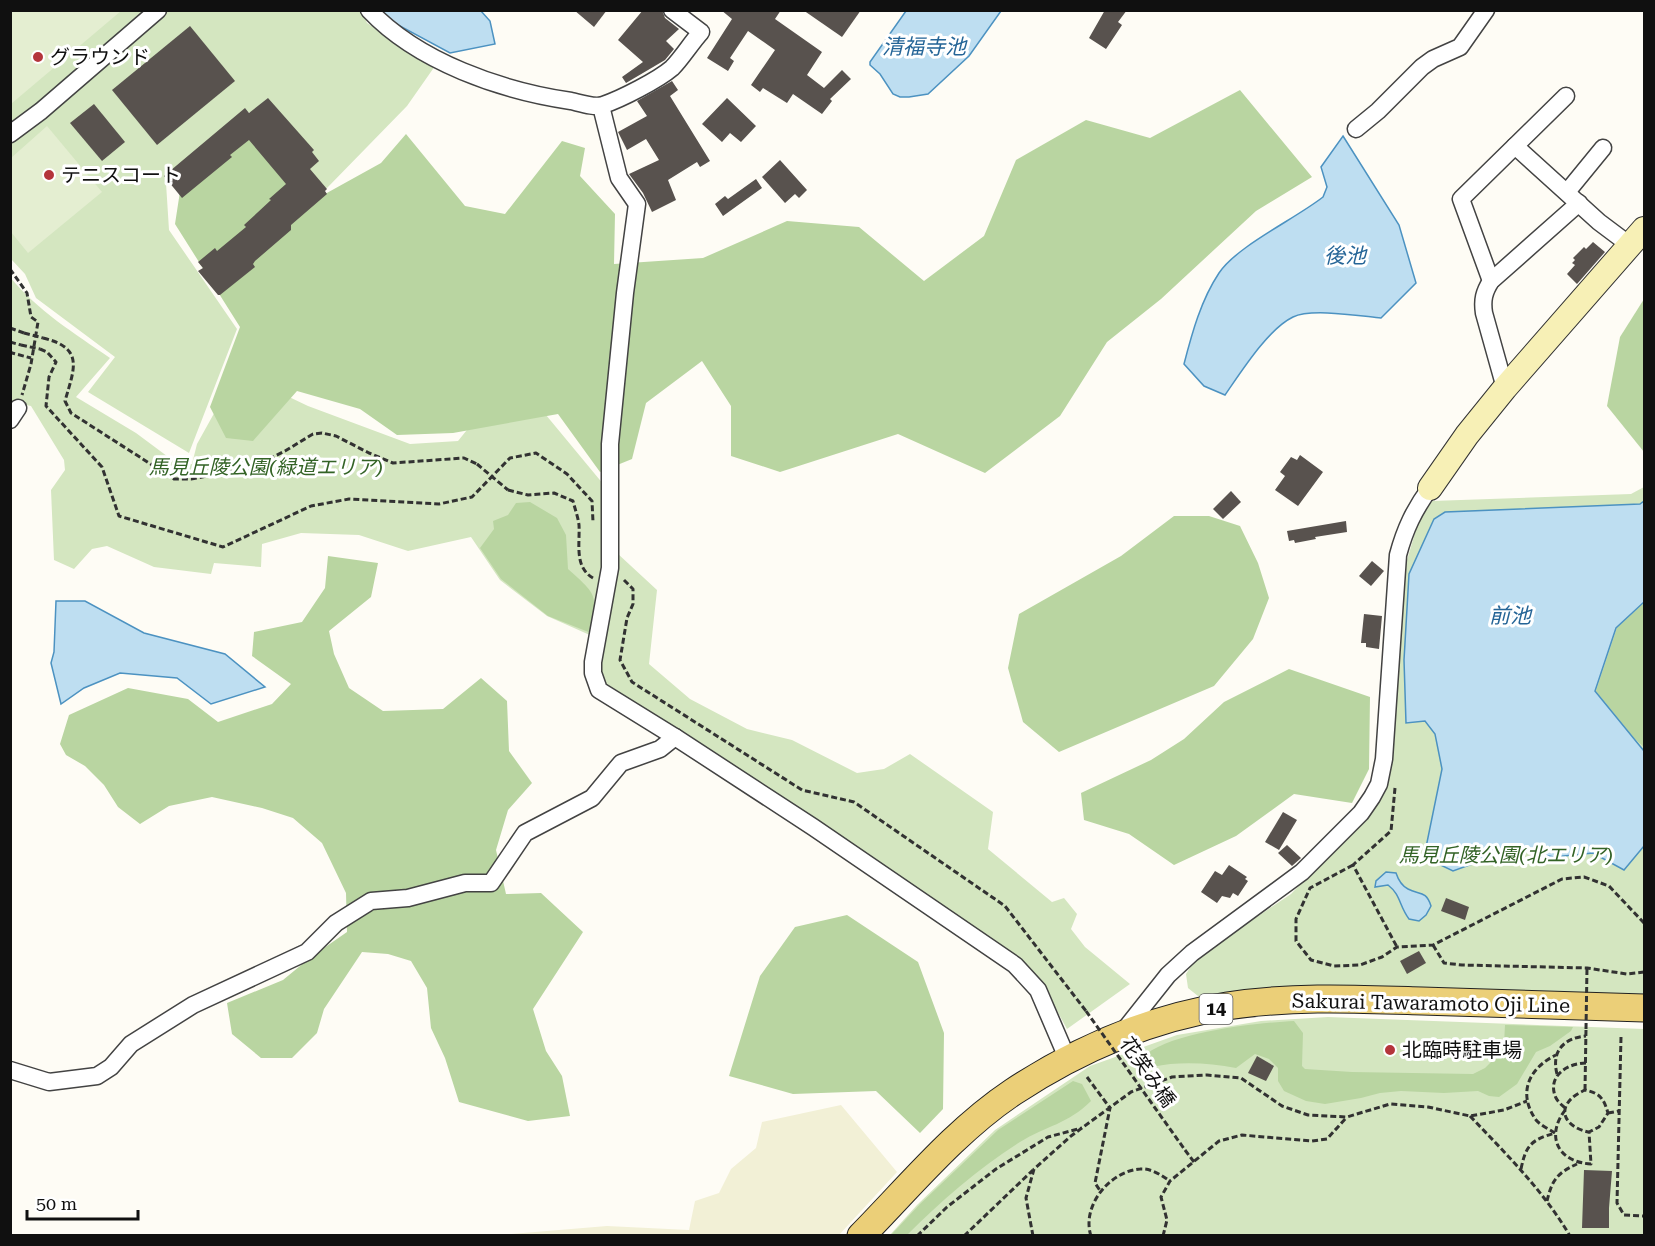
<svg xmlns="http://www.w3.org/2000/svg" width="1655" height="1246" font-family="'Roboto Serif','Noto Sans JP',serif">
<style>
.farmland{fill:#f2f0d6}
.green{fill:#d4e6c0}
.forest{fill:#b9d5a1}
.pitch{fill:#e4eed1}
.water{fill:#bedef1;stroke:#4c92c1;stroke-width:1.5}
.building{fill:#58524e}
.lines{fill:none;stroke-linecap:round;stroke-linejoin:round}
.street-casing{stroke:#434343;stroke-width:19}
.secondary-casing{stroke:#323232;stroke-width:26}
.primary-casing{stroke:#212121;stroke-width:29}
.path{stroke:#323232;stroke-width:3;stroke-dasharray:6 3;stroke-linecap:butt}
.street{stroke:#fff;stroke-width:16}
.secondary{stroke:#f7f0b6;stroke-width:24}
.primary{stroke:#ebcf78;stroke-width:27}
.path-bridge{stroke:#323232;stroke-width:3;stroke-dasharray:6 3;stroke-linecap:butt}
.poi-dot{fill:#b4353b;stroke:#fff;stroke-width:2}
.labels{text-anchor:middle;stroke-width:6;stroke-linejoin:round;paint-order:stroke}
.shield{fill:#fff;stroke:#585858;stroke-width:1.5}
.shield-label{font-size:18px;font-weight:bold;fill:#101010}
.poi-label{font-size:20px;fill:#101010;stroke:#fff;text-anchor:start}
.park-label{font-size:20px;font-style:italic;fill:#336326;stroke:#fff}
.street-label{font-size:20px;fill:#101010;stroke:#fff}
.water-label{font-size:21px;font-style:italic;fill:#256597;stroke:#fff}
</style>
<rect width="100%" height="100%" fill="#fefcf5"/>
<path class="farmland" d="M841,1105L897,1172L839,1235H499L607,1226L689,1230L695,1201L719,1193L731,1169L756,1148L762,1122Z"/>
<g class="green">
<path d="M11,11H362L367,23L435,66L407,106L327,188L309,183L264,118L243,110L166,183L169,230L237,329L189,453L88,392L115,357L36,298L25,274L11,259Z"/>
<path d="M10,277C38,311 74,333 110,358L76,397L136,433L179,465L192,464L197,444L237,372L308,406L410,444L458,441L512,374L604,485V541L657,590L649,664L690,699L747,729L792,740L857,773L884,769L910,754L993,812L988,849L1052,902L1064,898L1077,914L1071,929L1085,947L1130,984L1067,1029L1044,987L614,697L597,674L601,640L547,616L500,580L471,537L408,551L359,535L301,533L262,544L261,567L214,563L211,574L154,567L107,546L92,549L74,569L54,560L51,490L65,470L64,460L31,406L11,402Z"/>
<path d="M1644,487V998L1203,1000L1188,988L1186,974L1197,957L1291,894L1377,805L1388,782L1402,577L1418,523L1432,501L1631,494Z"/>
<path d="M1328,1017L1644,1029V1235L889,1236L917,1205L995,1130L1090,1066L1177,1035L1261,1021Z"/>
</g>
<g class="forest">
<path d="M1240,90L1312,177L1256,211L1161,299L1107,342L1060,416L985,473L898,434L780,472L731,456V406L702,361L646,403L632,459L600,472L558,414L453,433L397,435L360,409L297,391L253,441L226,438L210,407L240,327L175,224L181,185L244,122L316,199L381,163L406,134L465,206L505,214L562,141L585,148L580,176L615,214L614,264L703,258L787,221L859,227L924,281L984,236L1016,160L1086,120L1150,138Z"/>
<path d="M1644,299V452L1607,406L1620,337Z"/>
<path d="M530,502L557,518L566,535L568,569C599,597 596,593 591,633L548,616L501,579L480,548L494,529L493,521L508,515L516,503Z"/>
<path d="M1174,516H1209L1240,526L1258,563L1269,598L1253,639L1214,686L1059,752L1023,722L1008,668L1019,614L1121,556Z"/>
<path d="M328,556L378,563L371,597L329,631L334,654L349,688L383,711L443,709L481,678L507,701L509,751L532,783L508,810L496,850L506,894L541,893L583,932L533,1009L546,1051L562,1076L570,1116L528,1121L459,1102L445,1058L431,1028L427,988L411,961L388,954L362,952L324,1009L317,1033L292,1058H261L232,1034L227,1003L283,980L311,957L347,932L346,893L322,843L293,818L262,808L212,797L169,806L140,824L118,807L104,785L85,766L66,755L60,744L69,715L128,688L188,699L218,722L272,704L291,684L252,656L254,632L302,622L325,588Z"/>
<path d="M1644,603V747L1635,739L1596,691L1617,628Z"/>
<path d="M1289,669L1370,697L1369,769L1352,803L1294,794L1236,836L1174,865L1129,834L1084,820L1081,793L1151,760L1184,739L1224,702Z"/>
<path d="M847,915L918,962L944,1033L943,1109L920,1133L876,1091L793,1094L729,1076L760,976L795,927Z"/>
<path d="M1294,1021L1303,1033L1302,1066L1305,1069L1352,1072L1473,1074L1485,1068L1497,1056L1504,1044L1505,1025L1573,1027L1571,1031L1550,1046L1536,1052L1517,1084L1499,1097L1489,1096L1478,1091L1444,1093L1401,1091L1380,1093L1361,1098L1325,1104L1306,1101L1284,1091L1278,1081V1068L1269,1059L1255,1054L1236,1068C1209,1063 1179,1061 1153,1067L1142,1058C1167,1032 1257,1023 1294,1021Z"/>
<path d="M1073,1081L1082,1084L1091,1101C1068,1124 1046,1126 1020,1142C979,1168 941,1201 907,1235H891L920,1204L998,1130Z"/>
</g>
<g class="pitch">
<path d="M11,10H121V11L11,104Z"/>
<path d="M47,126L102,192L28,253L11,232V158Z"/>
</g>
<g class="water">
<path d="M381,11H481L490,21L495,44L450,53L385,18Z"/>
<path d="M906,11V10L1001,11L969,56L928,94L909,97H900L893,94L880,74L870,65V62Z"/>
<path d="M1343,136L1399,225L1416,283L1381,318C1360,316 1311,308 1293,317C1268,329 1241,372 1225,395L1204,386L1184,364C1192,333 1201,300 1219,273C1237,246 1295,219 1323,197L1327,187L1321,167Z"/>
<path d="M1644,501V602L1616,628L1595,691L1644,751V846L1624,870L1593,853L1554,857L1524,851L1497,855L1453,871L1424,857L1442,769L1435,734L1425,721L1406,723L1404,660L1409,574L1434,519L1445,512L1640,504Z"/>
<path d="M56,601H85L144,633L225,654L265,687L211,704L177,678L120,673L84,688L61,704L51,663L54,652Z"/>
<path d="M1386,872L1396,873C1398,879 1402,886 1408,889C1419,895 1426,890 1431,906L1426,915L1419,921L1409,919C1399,906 1401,895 1388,885L1375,887L1376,881Z"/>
</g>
<g class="building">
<path d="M574,10H607L594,27Z"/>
<path d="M643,10H662L665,18L679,29L666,41L674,49L665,60L626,83L622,77L643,62L618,40Z"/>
<path d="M721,10H781L775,19L822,52L807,75L824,88L842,70L851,79L830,99L832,101L822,114L793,94L787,103L763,88L760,92L751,85L775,50L748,31L730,58L734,61L728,71L707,58L732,19Z"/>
<path d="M803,10H861L842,37Z"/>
<path d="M1105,10H1127L1118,22L1122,25L1106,49L1089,38Z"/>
<path d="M190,26L235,81L157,145L112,90Z"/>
<path d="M672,81L678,90L670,96L710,161L700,167L697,162L668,180L676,200L652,212L643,193L629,174L659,160L646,139L627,150L618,132L647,116L637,101Z"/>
<path d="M268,98L314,150L312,152L319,161L310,169L327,189L325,191L327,194L291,225V230L255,261L253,264L255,267L220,295H218L198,271L203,268L198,262L215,248L217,251L246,227L244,225L271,200L269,199L286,184L249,140L230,155L232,157L182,198L164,176L245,108L249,113Z"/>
<path d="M727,98L756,126L741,142L730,133L722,142L702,124Z"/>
<path d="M94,104L125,142L102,161L70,123Z"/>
<path d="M780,160L807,190L799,198L795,194L785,203L762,177Z"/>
<path d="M756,179L762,188L723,216L715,204L725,196L728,199Z"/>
<path d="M1593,242L1605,252L1577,284L1567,274L1575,265L1572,263L1575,260L1573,258L1584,247L1586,249Z"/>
<path d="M1300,455L1323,472L1298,506L1275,490L1285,476L1280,472L1291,457L1297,460Z"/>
<path d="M1231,491L1241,502L1223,519L1213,509Z"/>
<path d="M1346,521L1347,532L1315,537L1316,539L1295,543L1294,540L1289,541L1287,531Z"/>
<path d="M1372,561L1384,571L1371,586L1359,576Z"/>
<path d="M1364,614L1382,616L1379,649L1366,647V643H1361Z"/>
<path d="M1283,812L1297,820L1279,850L1265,842Z"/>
<path d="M1287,845L1301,858L1292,866L1278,853Z"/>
<path d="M1229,865L1247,877L1245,879L1248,881L1238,896L1233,893L1230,898L1222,896L1217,903L1201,892L1215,871L1222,875Z"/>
<path d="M1446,898L1469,907L1465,920L1441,911Z"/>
<path d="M1419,951L1426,963L1407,974L1400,961Z"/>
<path d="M1257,1056L1274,1066L1266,1081L1248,1073Z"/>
<path d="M1584,1170L1612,1171L1609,1208V1228H1582Z"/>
</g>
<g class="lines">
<g class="street-casing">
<g id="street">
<path d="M369,10C418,62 502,91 571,101C580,103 594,108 603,105C621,99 658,80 672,68C682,58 691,43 701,32L672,10"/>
<path d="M601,106L619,178L637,204L625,293L610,444V568L593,662V673L599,690L675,737L813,827L1015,965L1038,990L1068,1060"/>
<path d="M1356,129L1378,111L1422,67L1433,59L1460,47L1486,10"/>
<path d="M10,134L41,111L158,10"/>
<path d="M1515,146L1599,222L1631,246"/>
<path d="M1567,192L1603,148"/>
<path d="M1491,281L1461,199L1566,96"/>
<path d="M1505,388L1484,313C1482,300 1484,292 1491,281L1579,203"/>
<path d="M10,420L18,408"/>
<path d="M1122,1033L1168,975L1192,953L1302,872L1361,813L1372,797L1379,784L1384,759L1398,555C1405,529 1414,510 1430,488"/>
<path d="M10,1070L49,1082L97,1076L111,1067L131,1044L193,1005L307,952L336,923L371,901L408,898L465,883H491L525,833L592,798L621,763L660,749L675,737"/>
</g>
</g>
<g class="secondary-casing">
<path id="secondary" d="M1430,488L1467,435L1505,388L1644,229"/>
</g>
<g class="primary-casing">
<path id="primary" d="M861,1236C910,1186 956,1130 1013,1092C1077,1050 1151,1018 1227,1006C1292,996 1357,999 1422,1001C1496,1004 1570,1006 1644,1008"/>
</g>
<g class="path">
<path d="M10,269L27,293L31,317L38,322L31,364L22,395"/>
<path d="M10,328L24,333"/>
<path d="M43,338C85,348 74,369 65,401L71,413L174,479H191L251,468L285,451L313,434L322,433L336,436L369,453L393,463L464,458L477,464"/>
<path d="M10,342L21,345"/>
<path d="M40,349L47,352L56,362L49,377L46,406L102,467L119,516L223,547L311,506L349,499L439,504L472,497L510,458L536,453L567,474L592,501L593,522"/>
<path d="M10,351L12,353L31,358"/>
<path d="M508,490L528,495L554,493L573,501C575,509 578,517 579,525C580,544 574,567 593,578"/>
<path d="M624,580L633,589V604L627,618L620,660L632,682L802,790L854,802L1005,906L1086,1011"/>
<path d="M1395,788L1391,831L1353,865L1397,947"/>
<path d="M1353,865L1310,888L1296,919V941L1311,960L1334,966L1360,965L1382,957L1397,947L1433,945L1562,879L1584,877L1609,886L1644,923"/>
<path d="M1433,945L1444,963L1462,965L1587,968L1627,974L1644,972"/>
<path d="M1621,1037L1617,1203L1624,1215L1644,1216"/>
<path d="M1586,1063C1568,1063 1546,1076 1556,1098C1558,1102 1563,1106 1566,1109C1545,1135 1557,1162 1591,1164L1589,1132L1599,1127L1608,1113C1604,1099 1600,1093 1585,1090C1581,1092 1575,1095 1572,1098C1555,1114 1571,1129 1589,1132"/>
<path d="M1557,1074C1551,1051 1564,1038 1586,1036"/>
<path d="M1087,1077L1110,1108L1095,1183L1101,1192"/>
<path d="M1585,1090L1586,1029"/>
<path d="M1608,1113L1619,1111"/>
<path d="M1470,1116C1506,1154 1543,1190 1570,1236"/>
<path d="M1555,1133C1549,1129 1540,1125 1536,1120C1517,1093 1529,1068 1556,1055"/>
<path d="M1185,1150L1194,1162"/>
<path d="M1521,1169C1526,1145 1531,1140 1555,1133"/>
<path d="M1547,1201C1552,1180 1557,1173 1577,1164"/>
<path d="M917,1236L947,1207L996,1169L1048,1137L1082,1128"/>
<path d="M964,1236L1033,1170"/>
<path d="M1033,1236L1026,1198L1034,1169L1071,1136L1131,1092L1172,1077L1207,1075L1241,1078L1282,1106L1308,1115L1347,1117L1390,1104L1428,1107L1470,1116L1504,1110L1527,1101"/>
<path d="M1091,1236C1081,1206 1110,1171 1140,1169C1151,1168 1161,1175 1170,1181"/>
<path d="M1163,1236L1167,1220L1161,1197L1170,1181L1219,1141L1242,1135L1312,1141L1327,1139L1346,1118"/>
</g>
<use href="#street" class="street"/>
<use href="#secondary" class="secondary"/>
<use href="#primary" class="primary"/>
<g class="path-bridge">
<path d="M24,333L43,338"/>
<path d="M21,345L40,349"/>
<path d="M477,464L508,490"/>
<path d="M1086,1011L1185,1150"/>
<path d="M1586,1029L1587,968"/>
</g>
</g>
<g class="poi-dot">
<circle cx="38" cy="57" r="6"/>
<circle cx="49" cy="175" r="6"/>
<circle cx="1390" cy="1050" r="6"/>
</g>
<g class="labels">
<rect class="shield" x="1199.5" y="994" width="33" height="30" rx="4.5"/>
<g class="shield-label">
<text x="1216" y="1015">14</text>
</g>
<g class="poi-label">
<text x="50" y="64">グラウンド</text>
<text x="61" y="182">テニスコート</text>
<text x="1402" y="1057">北臨時駐車場</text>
</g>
<g class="park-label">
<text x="266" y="474">馬見丘陵公園(緑道エリア)</text>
<text x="1506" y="862">馬見丘陵公園(北エリア)</text>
</g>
<g class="street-label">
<text transform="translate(1431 1003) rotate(1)" y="7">Sakurai Tawaramoto Oji Line</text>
<text transform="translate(1148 1072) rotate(55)" y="7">花笑み橋</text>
</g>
<g class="water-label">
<text x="924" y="54">清福寺池</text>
<text x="1345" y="263">後池</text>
<text x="1510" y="623">前池</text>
</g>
</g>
<rect width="1655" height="1246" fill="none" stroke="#101010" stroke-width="24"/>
<path d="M27 1210v9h111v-9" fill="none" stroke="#101010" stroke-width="3"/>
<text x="36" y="1210" font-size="18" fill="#101010" stroke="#ffffff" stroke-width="4.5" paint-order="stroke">50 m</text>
</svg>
